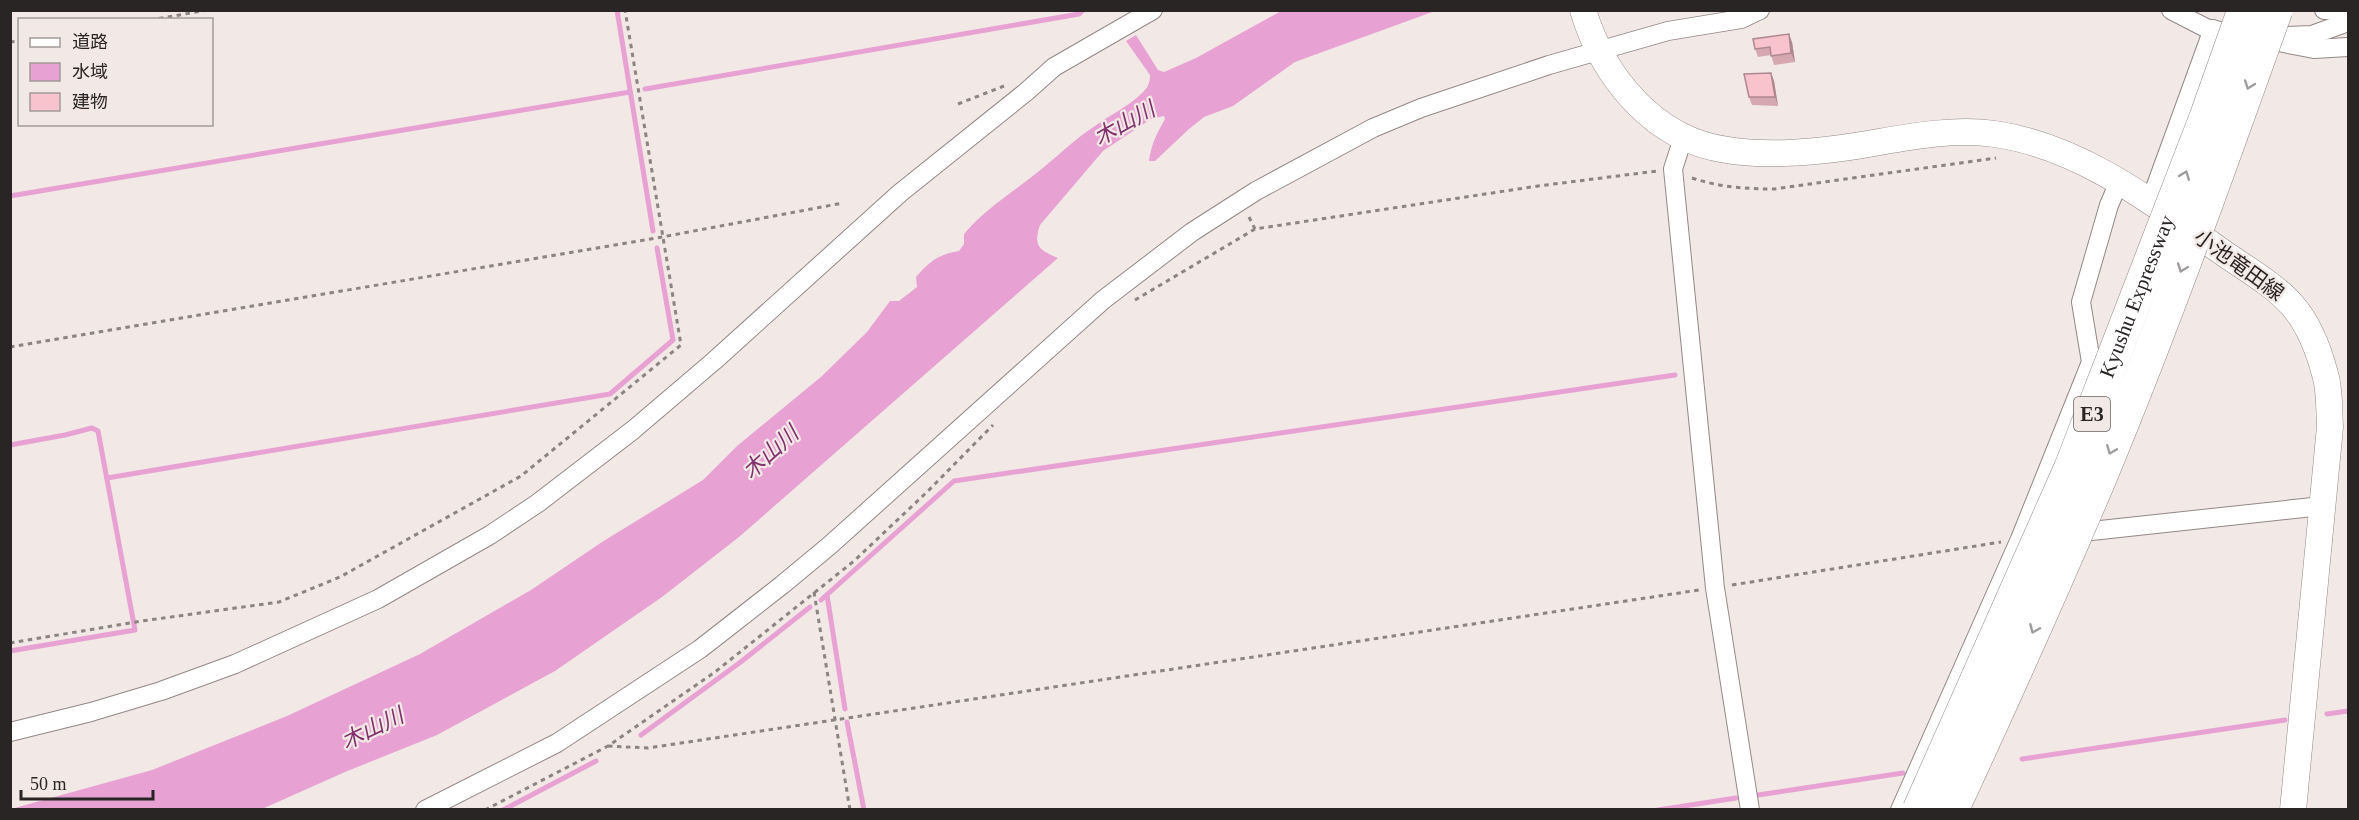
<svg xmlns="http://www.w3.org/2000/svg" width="2359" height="820" font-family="'Times New Roman','Noto Sans JP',serif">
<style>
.water{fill:#e7a2d3}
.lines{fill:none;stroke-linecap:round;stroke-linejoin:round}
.stream{stroke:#e7a2d3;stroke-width:5}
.minor-casing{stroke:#928886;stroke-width:20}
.secondary-casing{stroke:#928886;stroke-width:27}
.path{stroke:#8b8483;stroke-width:3;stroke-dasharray:4.5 4.5;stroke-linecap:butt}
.minor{stroke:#fff;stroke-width:18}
.secondary{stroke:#fff;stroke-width:26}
.motorway-bridge-casing{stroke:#928886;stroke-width:34;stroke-linecap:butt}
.motorway-bridge{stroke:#fff;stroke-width:33}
.wall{fill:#d5a8b0}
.shaded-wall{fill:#ae8890}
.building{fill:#f8c3cd;stroke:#ae8890;stroke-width:1.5}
.oneway{stroke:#9f9d9c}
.labels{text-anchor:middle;stroke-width:4.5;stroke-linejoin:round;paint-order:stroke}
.shield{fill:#f2e8e6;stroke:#65605e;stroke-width:1.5}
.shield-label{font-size:20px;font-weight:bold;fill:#292524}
.street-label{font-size:21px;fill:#292524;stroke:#f2e8e6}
.water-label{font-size:22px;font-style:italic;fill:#81316e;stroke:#f2e8e6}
</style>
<rect width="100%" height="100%" fill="#f2e8e6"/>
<path class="water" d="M1283,10L1435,11L1295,62L1233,106L1204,117L1189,129L1155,161H1149C1151,145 1157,133 1165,119L1164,116L1151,119L1103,151L1040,225C1033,246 1039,250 1058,258L739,537L662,597L555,671L437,735L345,772L262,809H11L152,770L287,716L420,654L531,590L602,542L703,480L737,446L822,376L867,332L890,301H899L917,287L916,277C930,261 939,254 959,251L964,244V234C984,210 1010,194 1034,175C1055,159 1073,140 1095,126C1110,115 1126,108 1140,95C1147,89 1150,84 1150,75L1126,41L1136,35L1158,70L1164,72L1196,58Z"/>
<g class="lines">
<g class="stream">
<path d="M617,10L653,231"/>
<path d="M645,89L1079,14L1083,10"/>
<path d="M10,196L630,92"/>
<path d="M10,445L65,435L92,428L98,431L135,630L10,651"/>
<path d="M107,478L610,394L673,340L657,248"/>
<path d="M827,595L845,709"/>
<path d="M821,600L954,481L1675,375"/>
<path d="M2327,714L2348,711"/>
<path d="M847,722L864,810"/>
<path d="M641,735L742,661L810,607"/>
<path d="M2022,759L2285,720"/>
<path d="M1758,795L1903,773"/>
<path d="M503,810L596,761"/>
<path d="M1658,810L1736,798"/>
</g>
<g class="minor-casing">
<g id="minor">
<path d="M2171,10L2206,28L2225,32"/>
<path d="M2324,10L2348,11"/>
<path d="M2286,36L2312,35L2348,22"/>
<path d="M2258,38L2314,49L2348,47"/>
<path d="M1683,138L1673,169L1715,588L1750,810"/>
<path d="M2150,202L2213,29"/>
<path d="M2073,533L2322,506"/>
<path d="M10,732L91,712L161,691L235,664L378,599L490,535L538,503L633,430L714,361L900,193L1026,92L1054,67L1153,10"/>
<path d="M425,810L557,743L700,649L782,585L829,546L1103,300L1192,232L1256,191L1373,128L1421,108L1549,65L1668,31L1741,19L1760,10"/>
<path d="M1900,810L2020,539L2091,362L2081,302L2109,205L2119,182"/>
</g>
</g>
<g class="secondary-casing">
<path id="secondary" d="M1583,10C1603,77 1654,140 1727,150C1765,156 1803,153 1842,148C1892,141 1944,127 1995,134C2078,146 2148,199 2215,247C2238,264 2274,284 2292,305C2308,323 2319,351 2325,374C2330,390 2329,410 2330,427L2293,810"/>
</g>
<g class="path">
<path d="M150,20L208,10"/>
<path d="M10,42L20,41"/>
<path d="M958,104L1004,86"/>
<path d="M1692,178C1719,187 1746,189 1774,189L1996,158"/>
<path d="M1249,217L1255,229"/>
<path d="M1135,300L1255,229L1538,186L1657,171"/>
<path d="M10,347L662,237L843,203"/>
<path d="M1732,585L2001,542"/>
<path d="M814,592L850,810"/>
<path d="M10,643L142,621L279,602L340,577L521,476L681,345L625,10"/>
<path d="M608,746L648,748L1699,590"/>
<path d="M485,810L608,746L715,672L854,561L927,492L993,425"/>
</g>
<use href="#minor" class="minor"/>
<use href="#secondary" class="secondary"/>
<g class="motorway-bridge-casing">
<g id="motorway-bridge">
<path id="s1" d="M1919,810L2071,467L2206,117L2244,10"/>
<path d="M1952,810C2003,700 2053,589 2100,478C2164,324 2220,167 2276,10"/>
</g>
</g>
<use href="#motorway-bridge" class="motorway-bridge"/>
</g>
<g class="wall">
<path d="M1792,42L1795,62L1774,65L1771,55L1758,57L1755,49Z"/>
<path d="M1771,73L1774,81L1778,106L1752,105L1749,97Z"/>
</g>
<g class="shaded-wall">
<path d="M1789,34L1792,42L1795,62L1791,53Z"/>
<path d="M1771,73L1774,81L1778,106L1775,97Z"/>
</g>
<g class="building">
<path d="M1789,34L1791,53L1771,56L1770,47L1755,49L1753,39Z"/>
<path d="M1771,73L1775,97H1749L1744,74Z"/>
</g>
<defs><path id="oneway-chevron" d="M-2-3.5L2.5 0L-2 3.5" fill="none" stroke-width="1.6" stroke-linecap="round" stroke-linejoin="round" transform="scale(1.5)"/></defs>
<g class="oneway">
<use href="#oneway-chevron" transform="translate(2249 85) rotate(110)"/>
<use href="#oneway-chevron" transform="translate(2185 175) rotate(-69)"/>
<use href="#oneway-chevron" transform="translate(2182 268) rotate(110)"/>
<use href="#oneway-chevron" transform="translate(2111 450) rotate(112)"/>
<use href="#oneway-chevron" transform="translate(2034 629) rotate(113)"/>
</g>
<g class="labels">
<rect class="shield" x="2074" y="397" width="36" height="34" rx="4.5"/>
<g class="shield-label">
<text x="2092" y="421">E3</text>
</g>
<g class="street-label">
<text transform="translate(2239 265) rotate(36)" y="7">小池竜田線</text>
<text dy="7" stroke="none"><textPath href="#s1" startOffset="558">Kyushu Expressway</textPath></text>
</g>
<g class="water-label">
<text transform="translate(1124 123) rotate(-29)" y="8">木山川</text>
<text transform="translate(770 452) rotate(-42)" y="8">木山川</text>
<text transform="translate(372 728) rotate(-26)" y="8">木山川</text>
</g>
</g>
<rect width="2359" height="820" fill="none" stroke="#292524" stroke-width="24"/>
<rect x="18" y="18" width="195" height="108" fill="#f2e8e6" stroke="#a29a98" stroke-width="1.5"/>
<rect x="30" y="38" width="30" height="9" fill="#ffffff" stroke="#a29a98" stroke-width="1.5"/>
<text x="72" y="48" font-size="18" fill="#292524">道路</text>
<rect x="30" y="63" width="30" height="18" fill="#e7a2d3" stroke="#a29a98" stroke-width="1.5"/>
<text x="72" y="78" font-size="18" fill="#292524">水域</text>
<rect x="30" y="93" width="30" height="18" fill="#f8c3cd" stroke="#a29a98" stroke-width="1.5"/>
<text x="72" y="108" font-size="18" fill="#292524">建物</text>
<path d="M21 790v9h132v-9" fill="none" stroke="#292524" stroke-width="3"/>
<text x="30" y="790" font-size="18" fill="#292524" stroke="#f2e8e6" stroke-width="4.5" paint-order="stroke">50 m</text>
</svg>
